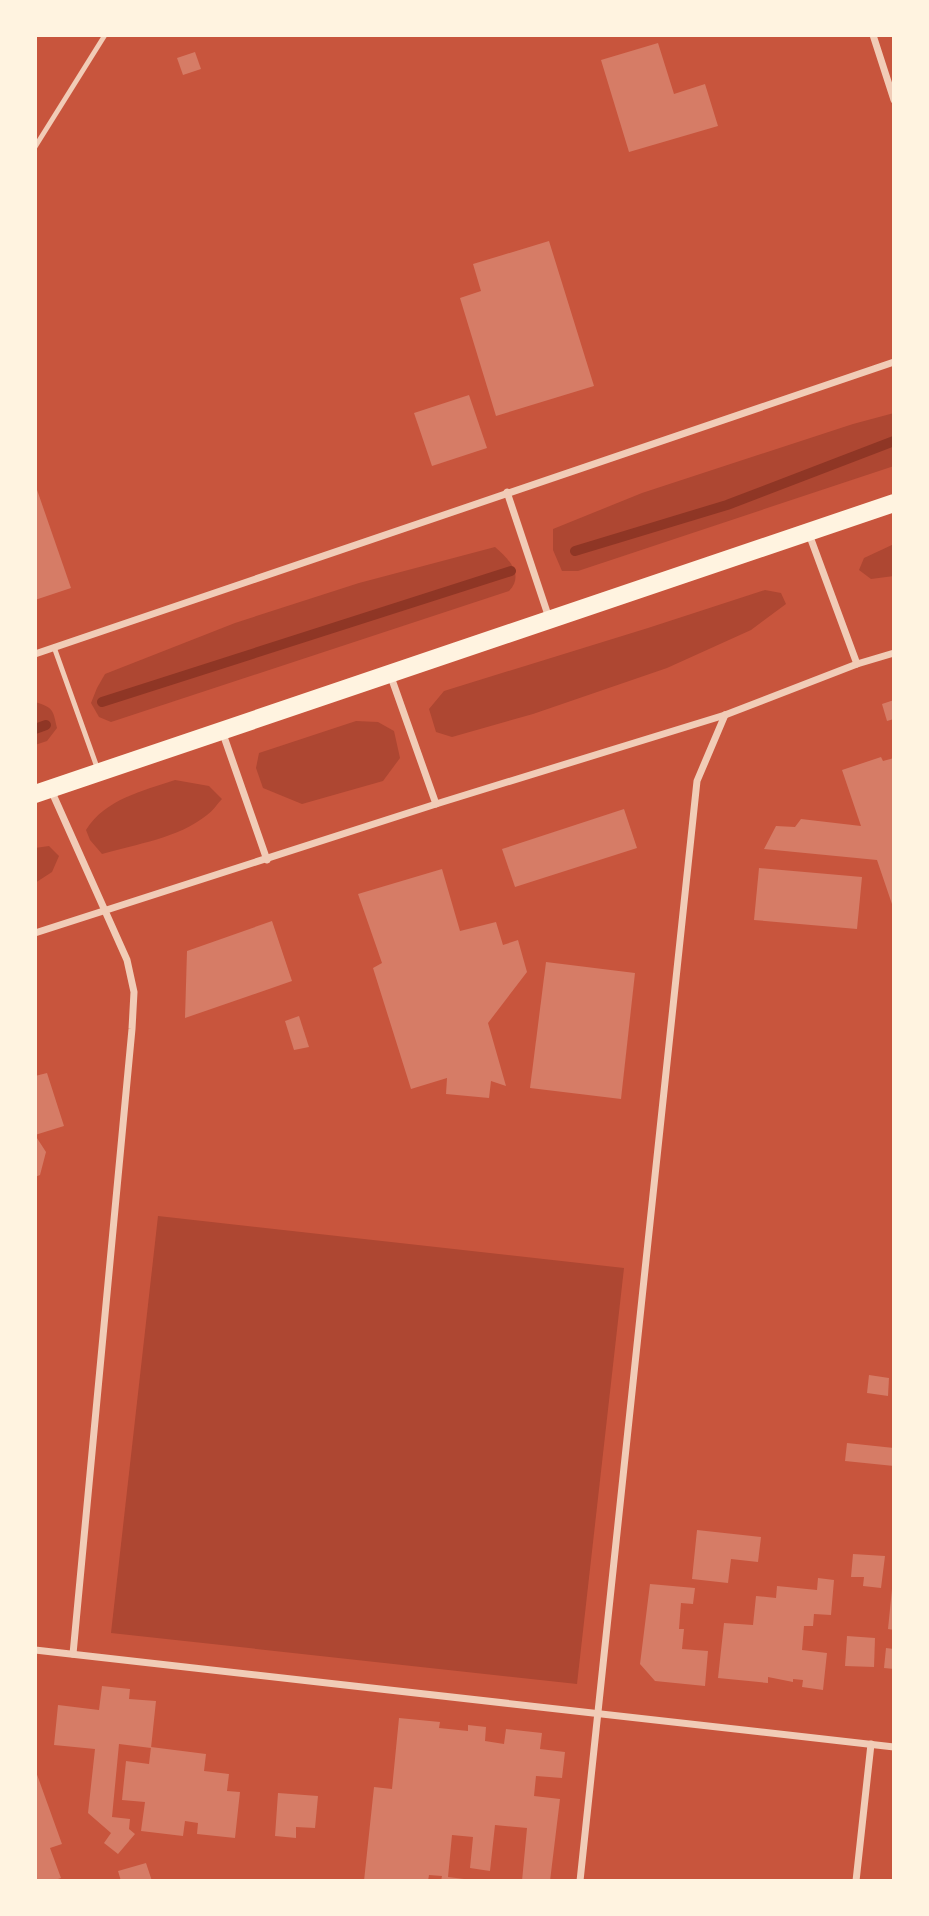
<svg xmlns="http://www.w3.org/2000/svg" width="929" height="1916" font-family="Helvetica,sans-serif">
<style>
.green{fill:#ae4732}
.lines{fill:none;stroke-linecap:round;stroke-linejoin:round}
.stream{stroke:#8f3625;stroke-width:10}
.building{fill:#d67c66}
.service{stroke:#f1ccb7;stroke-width:5}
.minor{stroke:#f1ccb7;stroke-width:7}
.primary{stroke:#fff3e0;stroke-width:18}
</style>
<rect width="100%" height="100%" fill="#c8553d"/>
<g class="green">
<path d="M894,413V466L578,571H562L553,550V529L642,493L853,424Z"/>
<path d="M894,544V576L871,579L859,570L864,558Z"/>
<path d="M495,547C508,558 525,575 509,591L111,722L99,717L91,703L97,688L105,674L235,623L359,583Z"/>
<path d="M765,590L781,593L786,604L751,630L667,668L533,714L452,737L436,732L429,709L444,691L648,628Z"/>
<path d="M35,702C54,708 53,710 57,728L47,741L35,745Z"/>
<path d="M356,721L378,722L394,731L400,758L383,781L302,804L263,788L256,768L259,753Z"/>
<path d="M175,780L209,786L222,799C217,804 213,811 207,815C179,838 136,844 102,854L90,840L86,830C105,799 143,791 175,780Z"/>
<path d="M49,846L59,856L52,872L35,883V848Z"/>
<path d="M158,1216L624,1268L577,1684L111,1633Z"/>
</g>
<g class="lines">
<g class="stream">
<path d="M575,551L727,505L894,441"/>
<path d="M102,702L511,571"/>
<path d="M35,729L46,725"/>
</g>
</g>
<g class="building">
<path d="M658,43L674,94L705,84L718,126L629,152L601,60Z"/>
<path d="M195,52L201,69L183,75L177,58Z"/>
<path d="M549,241L594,386L496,416L460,298L481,291L473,264Z"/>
<path d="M469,395L487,448L432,466L414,413Z"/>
<path d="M35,484L71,588L35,600Z"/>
<path d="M894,700V719L887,721L882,704Z"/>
<path d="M881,757L883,761L894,758V910L877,860L764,849L776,826L795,827L801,819L861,826L842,770Z"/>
<path d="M624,809L637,848L515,887L502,849Z"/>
<path d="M759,868L862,877L857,929L754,920Z"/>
<path d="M442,869L460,931L496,922L503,945L518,940L527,972L488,1023L506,1086L491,1081L489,1098L446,1094L447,1078L411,1089L373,968L382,963L358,894Z"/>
<path d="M272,921L292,981L185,1018L187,951Z"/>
<path d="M546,962L635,973L621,1099L530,1088Z"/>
<path d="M299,1016L309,1047L294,1050L285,1021Z"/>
<path d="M47,1073L64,1126L35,1135L46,1152L40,1175L35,1177V1076Z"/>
<path d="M869,1375L889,1378L888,1396L867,1393Z"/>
<path d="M847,1443L894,1448V1466L845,1461Z"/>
<path d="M697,1530L761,1537L758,1562L731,1559L728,1583L692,1579Z"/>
<path d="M853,1554L885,1556L881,1588L863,1586L864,1577H851Z"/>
<path d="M818,1578L834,1580L831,1615L814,1614L813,1626H804L802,1650L827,1653L823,1690L802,1687L803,1680L793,1679V1682L768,1677V1683L718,1678L724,1623L753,1625L756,1596L776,1598L777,1586L817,1590Z"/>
<path d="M650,1584L695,1588L693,1604L681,1603L679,1629H684L682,1649L708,1651L705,1686L655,1681L640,1664Z"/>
<path d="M892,1589H894V1630L888,1629Z"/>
<path d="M847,1636L875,1638L874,1667L845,1666Z"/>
<path d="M886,1648L894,1649V1669L884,1668Z"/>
<path d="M102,1686L130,1689L129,1699L156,1701L151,1748L119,1744L112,1817L130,1819L129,1829L135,1834L118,1854L104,1843L111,1833L88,1813L95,1749L54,1745L58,1705L99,1710Z"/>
<path d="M399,1718L440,1722L439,1728L468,1731V1725L486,1727L485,1741L504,1744L506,1729L542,1733L540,1749L565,1752L562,1778L536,1776L534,1796L560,1799L550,1881H522L527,1828L495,1825L490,1871L470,1868L473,1837L452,1835L448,1877L464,1879V1881H441L442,1876L429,1875L428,1881H364L374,1787L392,1789Z"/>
<path d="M151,1747L206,1754L204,1771L229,1774L227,1791L240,1792L235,1838L197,1834L198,1823L185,1821L183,1836L141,1831L145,1802L122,1800L126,1761L149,1764Z"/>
<path d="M35,1769L62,1844L50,1848L61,1878L52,1881H35Z"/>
<path d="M278,1793L318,1796L315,1828L296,1827V1838L275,1836Z"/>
<path d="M146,1863L152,1881H121L118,1871Z"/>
</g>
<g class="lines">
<g class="service">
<path d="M35,147L105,35"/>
<path d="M54,647L98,770"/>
</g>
<g class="minor">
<path d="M873,35L894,100"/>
<path d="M507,492L549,618"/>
<path d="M809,534L857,664"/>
<path d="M35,654L894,362"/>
<path d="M390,674L436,804"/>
<path d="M222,731L267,860"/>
<path d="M51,790L127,960L134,992L132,1029L73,1654"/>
<path d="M35,933L436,804L725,715L857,664L894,653"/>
<path d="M35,1650L894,1747"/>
<path d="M580,1881L697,781L725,715"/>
<path d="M856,1881L871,1744"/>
</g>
<path class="primary" d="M35,794L894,503"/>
</g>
<rect width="929" height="1916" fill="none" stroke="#fff3e0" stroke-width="74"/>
</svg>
